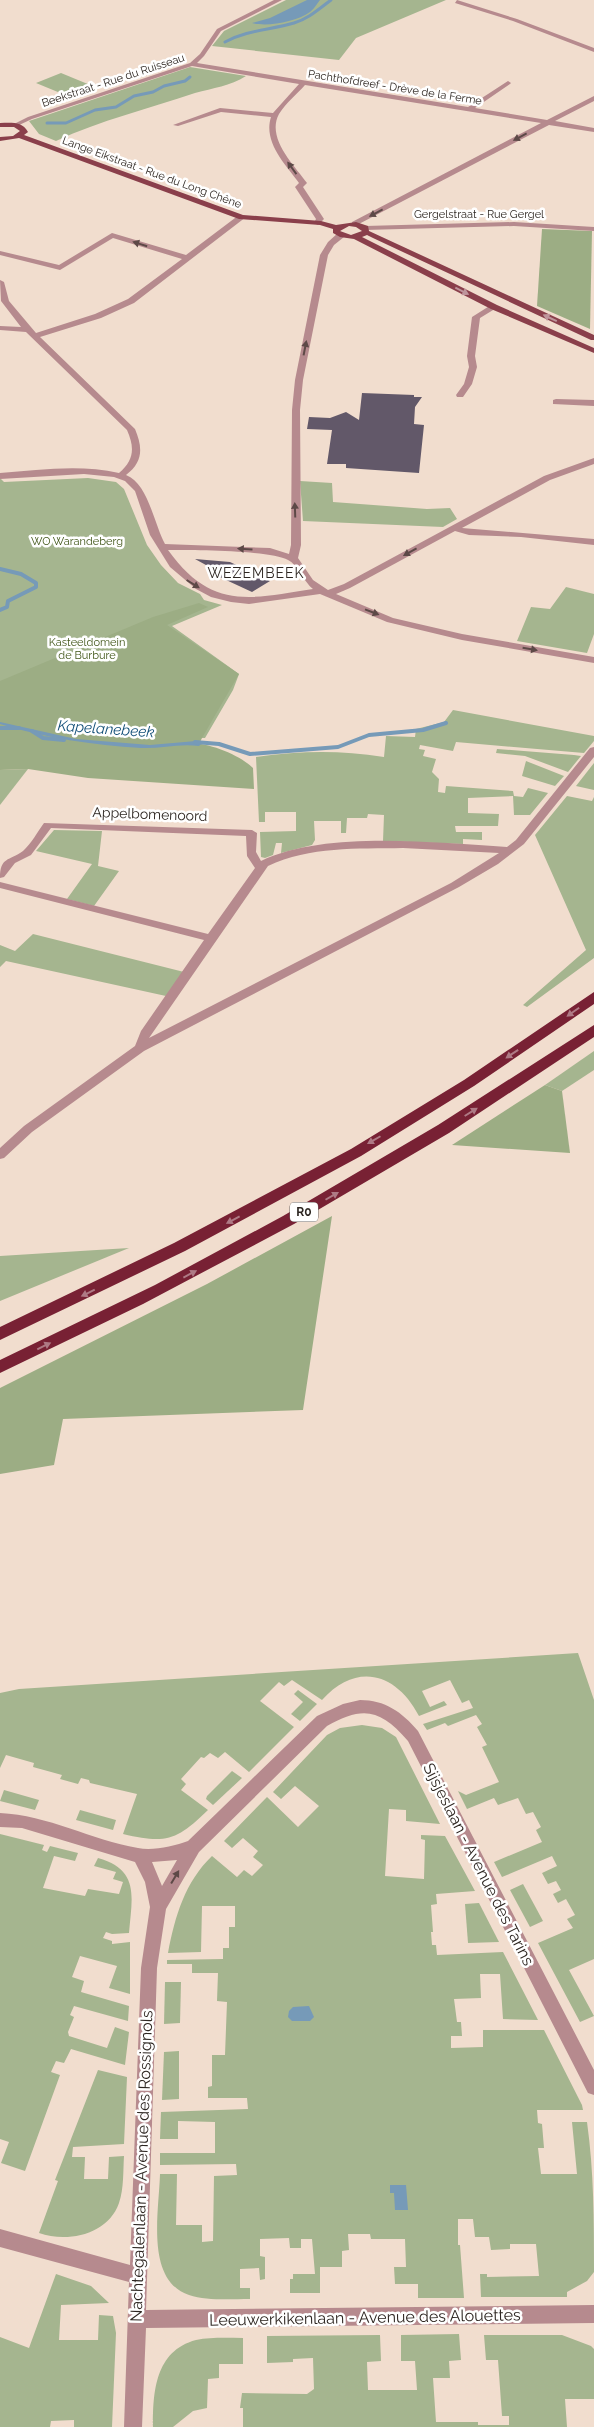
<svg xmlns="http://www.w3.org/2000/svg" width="594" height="2427" font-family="Raleway,sans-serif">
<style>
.green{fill:#a5b58f}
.forest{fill:#9cad84}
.water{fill:#769ab8}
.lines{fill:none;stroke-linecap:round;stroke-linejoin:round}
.stream-far1{stroke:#769ab8;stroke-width:3}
.stream{stroke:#769ab8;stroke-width:4}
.building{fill:#625869}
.minor{fill:#b68a8e;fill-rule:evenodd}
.major{fill:#8a3f4b;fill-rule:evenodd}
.highway{fill:#782134;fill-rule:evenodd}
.oneway{fill:#5d4947}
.oneway2{fill:#bf959c}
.oneway3{fill:#ae7a85}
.labels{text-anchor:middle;stroke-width:5;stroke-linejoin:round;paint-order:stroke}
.far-street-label{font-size:11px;fill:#2d2621;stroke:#fff}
.far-park-label{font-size:11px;fill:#42571a;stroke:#fff}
.shield{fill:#fff;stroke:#6c6764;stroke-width:1}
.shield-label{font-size:12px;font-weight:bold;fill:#2d2621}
.far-quarter-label{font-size:14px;letter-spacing:1px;fill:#2d2621;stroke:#fff}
.street-label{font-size:14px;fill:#2d2621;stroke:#fff}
.water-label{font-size:15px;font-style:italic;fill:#145079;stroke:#fff}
.near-street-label{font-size:16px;fill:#2d2621;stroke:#fff}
</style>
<rect width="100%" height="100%" fill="#f1ddce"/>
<g class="green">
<path d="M286,0H446L356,38L339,60L212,46L224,31Z"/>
<path d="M190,67L246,76C230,86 213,88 195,93C148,109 101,120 56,141L39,134L29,121Z"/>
<path d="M61,73L95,87L70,97L36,83Z"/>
<path d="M0,478L4,482L88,478L116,482L124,489L147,545L161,565L178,583L200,594L204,600L222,605L172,626L239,674L233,690L205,738L0,734Z"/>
<path d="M300,481L332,483L333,502L427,509L450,508L457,519L443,527L303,521Z"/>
<path d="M566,587L594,594V634L587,653L517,641L531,607L550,609Z"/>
<path d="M453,710L594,736V741L584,753L456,742L453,751L420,745L419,749L425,750L423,756L436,759L432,772L439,779L438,792L445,793L446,786L513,791L514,796L523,797L528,788L548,793L530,815H514L513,796L468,798V813L499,814L498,826H455L456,832H482V840L463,839V844L383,841L384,815L368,814L367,818H347L346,833H341V821H314L315,840L312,845L281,853L282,843H276L273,855L265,858L261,857L260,832L296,831V812H265V822H259L256,757C301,751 338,750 384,757L386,736L415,737L416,729L444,722Z"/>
<path d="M497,749L574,755L581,756L568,772L525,756L496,753Z"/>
<path d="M526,761L564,776L555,786L522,776Z"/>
<path d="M594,763V790L576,786Z"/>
<path d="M28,769L0,805V770Z"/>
<path d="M567,796L592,801L594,797V958L527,1007L523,1005L586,950L535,835Z"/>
<path d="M54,830L102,831L98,866L119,871L94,906L67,899L92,864L36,851Z"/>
<path d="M33,934L184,972L166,996L6,961L0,967V945L15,951Z"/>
<path d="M594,1051V1070L562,1091L545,1085Z"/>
<path d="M129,1248L0,1301V1256Z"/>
<path d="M578,1653L594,1700V1959L569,1970L594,2016L580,2022L538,1943L573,1928L567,1919L575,1915L566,1899L558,1903L553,1894L561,1890L556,1881L548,1884L542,1873L557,1866L552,1856L502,1877L494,1862L542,1842L536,1830L541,1827L533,1812L526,1814L518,1798L498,1805L494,1798L467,1809L458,1791L466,1795L499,1782L482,1747L487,1745L477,1727L482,1724L476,1715L448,1726L445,1723L427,1730L423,1724L473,1708L469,1700L462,1703L450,1680L422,1691L430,1707L444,1701L447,1705L419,1716C396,1672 356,1662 322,1700L292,1680L284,1686L279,1682L260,1701L294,1727L249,1772L225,1752L218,1758L210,1753L204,1758L201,1757L181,1779L186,1784L181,1790L208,1810C176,1841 166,1844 123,1834L137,1794L90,1783L89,1780L81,1778L78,1784L60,1779L62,1775L33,1767L34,1763L6,1755L0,1768V1693L19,1689Z"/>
<path d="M298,1690L317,1704L300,1721L291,1714L303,1702L294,1694Z"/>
<path d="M362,1725L382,1728L396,1737L440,1824L406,1821V1810L389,1809L385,1876L424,1879L425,1840L421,1839V1835L445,1836L475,1891L436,1894L437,1904L431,1905L433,1932H431L432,1945H436L437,1955L503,1952L538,2020L503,2019L500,1974H480L481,1998L454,1999L457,2022H461L462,2036H451V2048L483,2047V2030H544L582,2105L583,2110H537L538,2123L542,2124L544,2148H538L541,2174H577L572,2122H587C594,2172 594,2221 594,2272L587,2281L567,2292V2297H481L480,2274H487V2277L539,2276L536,2244H510V2249L491,2250L489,2237H475L473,2219H458V2245H460L464,2298H418V2284H395L394,2267H406L405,2239H371L370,2234H348L349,2250L342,2251V2267H320V2293H290V2279H293V2274H315L312,2239H301V2248H290L289,2238L260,2239V2256L265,2257V2279L260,2280L259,2268L240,2269V2288H250V2299C231,2299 207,2301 189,2295C145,2280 159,2212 160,2174H177L176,2225H202V2242L213,2241L214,2176L237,2175L236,2164L160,2165V2153H215V2122L178,2121V2139H160L161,2112L248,2109L247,2098H208V2087L212,2086V2055H225L227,2002L217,2001L218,1973H192V1964H167V1960L223,1959V1948H229V1927H235V1906H202L201,1952L168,1953C175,1916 185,1882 212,1856L237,1877L244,1870L252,1876L263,1865L253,1857L258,1851L243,1838L232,1848L224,1841L267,1797L298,1827L319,1806L295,1786L281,1799L273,1792L327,1735L340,1728Z"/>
<path d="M232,1771L242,1778L213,1805L206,1799L207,1796Z"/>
<path d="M4,1790L39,1800L35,1810L0,1801Z"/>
<path d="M80,1810L116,1820L113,1830L76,1820Z"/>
<path d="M0,1834L44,1845L42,1850L47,1852L50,1846L78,1853L75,1861L54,1856L43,1888L85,1896L88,1889L119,1894L123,1882L113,1879L116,1872L94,1866L98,1858C140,1870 132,1897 129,1933L112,1934L106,1932L103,1938L112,1941V1944L130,1942V1994L109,1988L117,1966L80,1956L72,1977L84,1981L81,1992L129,2006L128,2021L74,2006L70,2015L74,2017L68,2032L69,2036L107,2048L115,2027L129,2032L125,2065L71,2049L64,2063L56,2061L51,2072L60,2075L25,2171L1,2163L9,2142L0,2139Z"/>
<path d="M523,1884L543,1921L530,1927L510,1890Z"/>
<path d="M479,1903L499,1942L468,1943L465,1904Z"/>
<path d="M165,1982H181L180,2023L164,2024Z"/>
<path d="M179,2051V2099L162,2100L164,2052Z"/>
<path d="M98,2070L127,2077L124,2144L73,2147L72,2157H85L84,2179H108L109,2157L124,2156C123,2171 124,2188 119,2203C108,2235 67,2243 39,2233L58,2181L55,2180Z"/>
<path d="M56,2274L91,2286L109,2303L61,2305L59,2340H98L99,2315L113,2316L116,2333L112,2427H74V2420L51,2421L50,2427H0V2337L29,2348Z"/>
<path d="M459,2334L461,2360L449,2361L450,2378H433L436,2422H478V2425H509V2416H502L498,2360H486L484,2335H562L591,2346L594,2349V2399H565L567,2427H243V2408H240L242,2393L307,2394L314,2389L313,2358L293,2359V2362L267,2363V2336L380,2335L381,2361L367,2362L368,2390H417L415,2361H401V2335Z"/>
<path d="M243,2338V2364H219V2378L208,2379L207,2408L193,2411L173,2427H153C153,2392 155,2351 196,2340C211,2337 228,2338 243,2338Z"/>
</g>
<g class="forest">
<path d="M542,229L592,231L590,329L537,306Z"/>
<path d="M199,603L208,607L167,625L239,674L202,738L200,742L191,743C209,743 240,755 253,768L254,789L88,778L28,769L0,770V681L153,617Z"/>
<path d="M545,1085L562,1091L570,1153L452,1145Z"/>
<path d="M332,1216L303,1410L63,1419L54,1465L0,1474V1388L207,1284Z"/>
</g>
<g class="water">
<path d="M307,0H320C317,4 313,10 310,12C296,22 267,27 252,23L270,18Z"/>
<path d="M0,722L76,739L150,745L196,741L201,744L199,746C179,743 160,749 141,748C93,745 46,738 0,724Z"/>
<path d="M309,2006L314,2017L310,2021H292L288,2017L289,2011L293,2007Z"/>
<path d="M390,2185H406L408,2210H395L394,2193H390Z"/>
</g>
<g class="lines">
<g class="stream-far1">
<path d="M225,42C247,30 270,30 294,23C308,19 319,9 331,0"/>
<path d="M47,123H66L95,110L116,107L134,96L153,92L164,86L185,81L190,77"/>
</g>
<g class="stream">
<path d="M0,569L21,574L36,583V587L8,601L7,607L0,610"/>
<path d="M0,728H19"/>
<path d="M32,731L43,738L64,740"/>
<path d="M195,742L219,744L250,754L338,747L369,735L423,730L446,723"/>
</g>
</g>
<g class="building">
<path d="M362,393L414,395V397H422L415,407L414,424L424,425L419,473L346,468V464H327L332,430L307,429L309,417L330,418L346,412L359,420Z"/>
<path d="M195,559L230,562L270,581L252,592L211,573L215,570Z"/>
</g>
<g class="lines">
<g class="minor">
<path d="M274,0H282L221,31L204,56L197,63L468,107L508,81L511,83L510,84L475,108L547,120L594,96V101L555,121L594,128V132L549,125L355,226H352V222L541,123L305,85C297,94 286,103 279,114C266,138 294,165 307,183L303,187L324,219L318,225L314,223L316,219L295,187L299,183C285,164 263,142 271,117L221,112L178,126L173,125L220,108L273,113L299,84L192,66L32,119L17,126L12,125L28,117L190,63L200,54L217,29Z"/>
<path d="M457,0L517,19L594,48V52L513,21L455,3Z"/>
<path d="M239,215L246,217L134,303L101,318L40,337L135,429C143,448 143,462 126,475C148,483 154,524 165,544L270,548L289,554L291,545L292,410L295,380L320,255L328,242L338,233H344V237L334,245L328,255L303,380L300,410L301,545L298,558L313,580L328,590L344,584L544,476L594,458V464L550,480L462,528L594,539V545L521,537L469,535L455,531L350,588L336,594L393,618L462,634L594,657V663L462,640L387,622L320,594L249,604L231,602L211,597L196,589L170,567L150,535L135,491L125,481L114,477L84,474L0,479V473C39,470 80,464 119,473C134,460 135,448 127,430L26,332L0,330V326L21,327L1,301L0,280L4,282L9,301L36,333L95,314L128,299L182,259L113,238L60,270L0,255V251L59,265L112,233L186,255ZM168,550C191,550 270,550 288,560C297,564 304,582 313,589C249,599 211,610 168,550Z"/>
<path d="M514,222L594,227V231L514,226L365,230L361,228L365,226Z"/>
<path d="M491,305L498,307L480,318L475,356L477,367L472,384L463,397H457L456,395L464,384L469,367L467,356L472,317Z"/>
<path d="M556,399L594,400V406L553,404V400Z"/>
<path d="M594,747V757L524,844L498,864L459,887L144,1051L32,1132L4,1158L0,1159V1148L24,1126L135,1046L141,1031L204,940L0,888V882L208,934L255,868L247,856L246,836L51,828L31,855L15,863L4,877L0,878C0,857 9,861 23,851C31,844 38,831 44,823L252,830L257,833L256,852L261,861C327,830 434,843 507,847L516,840L590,748ZM403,848L499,853L451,883L149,1038L268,866C310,846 357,849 403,848Z"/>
<path d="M360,1700C385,1700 402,1712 418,1731L594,2070V2095L588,2093L408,1741C381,1710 364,1705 327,1726L199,1852L166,1909L157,1968L146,2310L594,2305V2323L146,2328L142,2427H124L129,2282L0,2247V2229L130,2265L141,1968L150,1907L145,1882L135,1862L22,1828L0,1827V1813C48,1815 91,1840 138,1848C153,1851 174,1846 188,1841L317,1716L343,1704ZM177,1860L162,1886L152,1862Z"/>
</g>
<path class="major" d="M0,123C11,123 22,121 28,132L24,135L243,215L321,221L336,225L356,222L368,226L369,231L594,335V340H591L373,238L367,235L362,237L497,305L594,348V353L491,309L354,239L340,237L333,233V229L320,225L239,219L19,138L0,141V137L13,136L20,131L14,127H0ZM349,226L356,227L362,231L351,235L340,231Z"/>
<g class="highway">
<path d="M594,992V1004L474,1086L361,1156L185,1251L0,1340V1327L174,1243L351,1149L464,1080Z"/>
<path d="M594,1025V1037L449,1133L294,1224L143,1304L0,1373V1360L155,1285L283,1216L438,1125Z"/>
</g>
</g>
<defs><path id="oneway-solid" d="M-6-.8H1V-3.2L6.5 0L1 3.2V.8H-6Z" transform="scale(1.25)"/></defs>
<g class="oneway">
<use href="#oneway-solid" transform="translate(520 137) rotate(152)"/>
<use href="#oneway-solid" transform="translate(292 168) rotate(-126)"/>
<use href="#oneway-solid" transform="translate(376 213) rotate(152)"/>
<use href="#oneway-solid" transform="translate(140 244) rotate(-163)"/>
<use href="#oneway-solid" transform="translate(305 348) rotate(-79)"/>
<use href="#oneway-solid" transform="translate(295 510) rotate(-92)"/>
<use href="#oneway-solid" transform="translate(245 549) rotate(-176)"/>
<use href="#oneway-solid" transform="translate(410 552) rotate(151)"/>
<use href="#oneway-solid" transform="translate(193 584) rotate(32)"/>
<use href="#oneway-solid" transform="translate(372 612) rotate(21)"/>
<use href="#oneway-solid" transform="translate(530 649) rotate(10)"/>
<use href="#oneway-solid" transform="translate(175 1877) rotate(-59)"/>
</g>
<g class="oneway2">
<use href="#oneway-solid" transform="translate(462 291) rotate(27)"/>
<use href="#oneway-solid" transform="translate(550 318) rotate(-155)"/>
</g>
<g class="oneway3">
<use href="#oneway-solid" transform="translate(573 1012) rotate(145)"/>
<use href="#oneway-solid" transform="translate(512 1054) rotate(146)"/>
<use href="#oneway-solid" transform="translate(471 1112) rotate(-32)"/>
<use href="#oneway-solid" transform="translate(374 1140) rotate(150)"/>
<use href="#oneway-solid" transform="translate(332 1196) rotate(-30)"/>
<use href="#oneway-solid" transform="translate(233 1220) rotate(152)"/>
<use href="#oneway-solid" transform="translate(190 1274) rotate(-28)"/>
<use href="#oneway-solid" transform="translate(88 1293) rotate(154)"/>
<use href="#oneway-solid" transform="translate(44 1346) rotate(-26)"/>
</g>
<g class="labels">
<g class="far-street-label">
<text transform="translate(113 80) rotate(-18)" y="4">Beekstraat - Rue du Ruisseau</text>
<text transform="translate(395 87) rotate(9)" y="4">Pachthofdreef - Drève de la Ferme</text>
<text transform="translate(152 172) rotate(20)" y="4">Lange Eikstraat - Rue du Long Chêne</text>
<text x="479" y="218">Gergelstraat - Rue Gergel</text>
</g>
<g class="far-park-label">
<text x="77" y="545">WO Warandeberg</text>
<text x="87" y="646">Kasteeldomein<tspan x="87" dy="13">de Burbure</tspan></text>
</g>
<rect class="shield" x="290" y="1202.5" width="28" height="19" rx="4"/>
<g class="shield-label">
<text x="304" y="1216">R0</text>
</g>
<g class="far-quarter-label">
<text x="256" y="578">WEZEMBEEK</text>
</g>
<g class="street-label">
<text transform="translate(150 814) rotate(2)" y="5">Appelbomenoord</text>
</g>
<g class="water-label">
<text transform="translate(106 729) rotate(4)" y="5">Kapelanebeek</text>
</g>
<g class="near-street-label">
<text transform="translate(479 1864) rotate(63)" y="6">Sijsjeslaan - Avenue des Tarins</text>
<text transform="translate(141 2166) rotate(-88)" y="6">Nachtegalenlaan - Avenue des Rossignols</text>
<text transform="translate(365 2317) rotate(-1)" y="6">Leeuwerkikenlaan - Avenue des Alouettes</text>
</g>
</g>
</svg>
